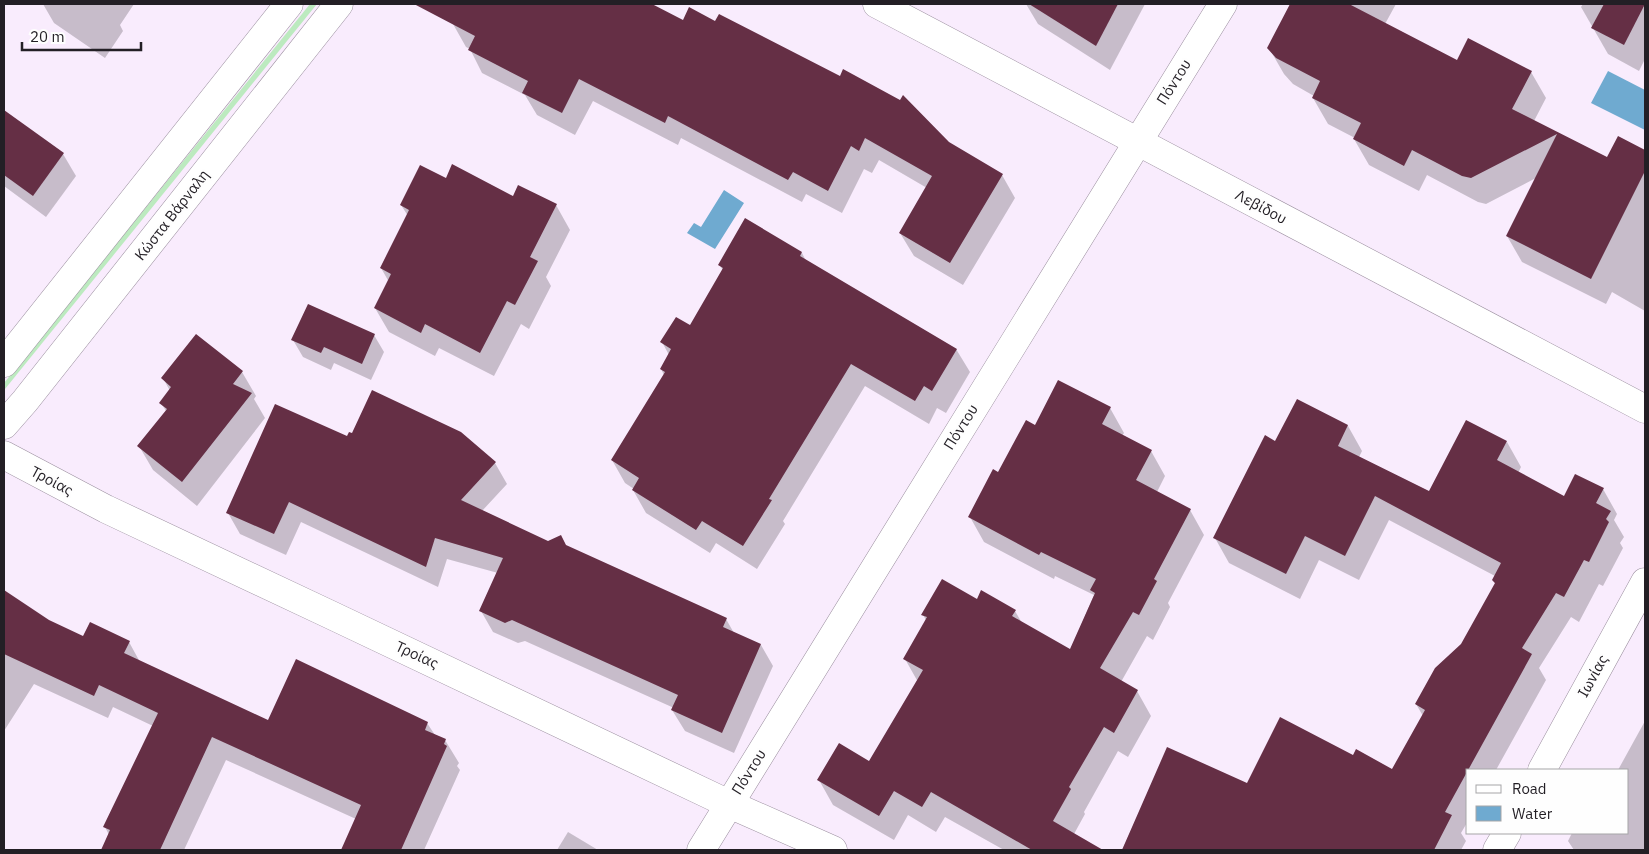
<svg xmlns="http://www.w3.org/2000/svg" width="1649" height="854" font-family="'IBM Plex Sans',sans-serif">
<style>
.green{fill:#bceabf}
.water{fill:#6faad0}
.shadow{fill:#0003}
.building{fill:#652f45}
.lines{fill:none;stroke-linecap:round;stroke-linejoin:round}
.street-casing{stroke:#9b8f9f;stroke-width:29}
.secondary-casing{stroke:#9b8f9f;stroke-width:29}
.street{stroke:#fff;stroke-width:28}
.secondary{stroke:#fff;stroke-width:28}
.labels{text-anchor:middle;stroke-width:5;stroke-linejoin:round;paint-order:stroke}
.street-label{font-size:15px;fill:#231f25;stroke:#fefefe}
</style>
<rect width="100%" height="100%" fill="#f9ecfd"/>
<path class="green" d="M310,4H317L5,389L4,388V383Z"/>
<g class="water">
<path d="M1608,71L1645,90V130L1591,103Z"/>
<path d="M724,190L744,203L715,249L687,233L694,223L701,227Z"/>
</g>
<g class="shadow">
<path d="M43,4H134L120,25L123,31L105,58L54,23Z"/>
<path d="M463,4H649L684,22L948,143L1002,175L1015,198L963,285L914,256L900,233L927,188L879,160L872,173L864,169L842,213L806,194L802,202L681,138L678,145L593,101L575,135L537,115L525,95L482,73L470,49L466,47L453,24Z"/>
<path d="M1026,4H1145L1110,70L1038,24Z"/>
<path d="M1292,4H1396L1385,24L1458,62L1531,72L1546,98L1534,121L1608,158L1619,137L1645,151V311L1612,292L1606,304L1522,262L1507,236L1536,178L1486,204L1478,202L1427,175L1419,191L1369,165L1354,139L1355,138L1328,124L1313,98L1314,96L1293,84L1284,74L1269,48Z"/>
<path d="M1583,4H1645V59L1639,71L1608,54L1581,7Z"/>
<path d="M4,111L63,154L76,176L46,217L4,186Z"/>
<path d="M446,180L514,198L556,205L570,230L546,277L551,286L529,329L521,324L494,376L439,348L435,356L389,332L375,308L389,282L381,268L408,216L401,205Z"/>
<path d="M802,253L806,261L956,349L970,372L946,413L937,408L929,424L865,386L783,521L785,524L757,569L716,543L710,553L646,513L633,490L634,489L625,483L612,460L664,375L661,369L669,355L662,342L691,327L723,271L720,265Z"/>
<path d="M374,335L384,352L371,380L334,363L331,370L303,357L293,340Z"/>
<path d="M242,372L256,396L254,399L265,418L197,506L153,470L139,446L166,411L161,403L170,391L163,378Z"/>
<path d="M1297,401L1348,426L1362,451L1359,457L1430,492L1507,442L1521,467L1518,473L1564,497L1603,489L1617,514L1614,520L1624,537L1620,543L1623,548L1603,586L1599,584L1579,622L1571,617L1539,668L1546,680L1496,770H1468V821L1461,833L1466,841L1461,850H1122L1168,749L1248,785L1353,756L1393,770L1423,716L1416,704L1462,644L1496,585L1493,580L1495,576L1389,520L1359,580L1319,560L1300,599L1229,563L1215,538L1276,442Z"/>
<path d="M1110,408L1124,433L1122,436L1151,451L1165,476L1157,492L1190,510L1204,535L1168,603L1170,607L1153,640L1147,636L1121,682L1137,691L1151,716L1128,757L1118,751L1084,812L1085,814L1074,834L1101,850H1004L945,817L936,832L908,815L894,840L833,805L819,780L870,763L918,682L905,659L926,620L923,615L977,600L1015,611L1022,623L1070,651L1094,595L1055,576L1054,579L984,542L970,517L999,474L1035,427Z"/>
<path d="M348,438L495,463L507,484L482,511L548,543L566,546L726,619L734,633L761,645L773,666L734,753L685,731L672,710L674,708L525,641L518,643L493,632L481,611L498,573L447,559L438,587L301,522L286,555L240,534L228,513Z"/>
<path d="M4,592L49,621L84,638L129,642L140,662L269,722L427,723L435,735L445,740L459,763L457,766L460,770L424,850H343L356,819L226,760L184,850H102L109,835L105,827L153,726L113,707L108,718L34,684L4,731Z"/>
<path d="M1645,721V850H1574L1568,841L1572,833H1628V770H1618Z"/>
<path d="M568,832L598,850H557Z"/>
</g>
<g class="building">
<path d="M414,4H652L683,20L689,7L715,21L719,14L840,76L843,69L900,100L903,95L949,142L1003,174L950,263L899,233L932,176L865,138L859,151L851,146L828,191L793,172L788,180L668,116L665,123L579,79L562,113L522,93L528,81L468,50L475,36Z"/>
<path d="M1029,4H1118L1096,46Z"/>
<path d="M1290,4H1349L1457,60L1468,38L1532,71L1512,109L1607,157L1618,136L1645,150V171L1591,279L1506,236L1557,134L1471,178L1462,176L1412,150L1404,166L1353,139L1361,123L1312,98L1320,81L1276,58L1267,48Z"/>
<path d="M1604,4H1645L1624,45L1591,28Z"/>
<path d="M4,110L64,153L33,196L4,175Z"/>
<path d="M452,164L513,196L518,185L557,204L530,257L538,261L515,305L507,301L480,353L425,324L421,333L374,308L391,274L380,268L409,210L400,205L420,165L446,178Z"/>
<path d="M745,218L802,252L800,256L957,349L932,391L924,386L915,401L851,364L769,499L772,500L743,546L702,521L696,530L632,490L639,478L611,460L665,372L660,369L671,349L660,342L676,317L690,325L723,268L718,265Z"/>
<path d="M308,304L375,334L362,364L324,347L321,353L291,340Z"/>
<path d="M196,334L243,371L233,384L252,393L182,482L137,446L167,409L159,403L171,387L161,378Z"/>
<path d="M1058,380L1111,407L1102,424L1152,450L1136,480L1191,509L1154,579L1157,581L1139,615L1133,612L1100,668L1138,690L1114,733L1104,727L1069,787L1071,789L1053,821L1103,850H1032L931,792L922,807L894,791L879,816L817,780L839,743L869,761L923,670L903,659L927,617L921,615L942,579L977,599L981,590L1016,610L1012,616L1070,649L1095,593L1090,590L1096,579L1041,552L1039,555L968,517L993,469L998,472L1026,420L1035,425Z"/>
<path d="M372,390L461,432L496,462L461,500L548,541L561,535L566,545L727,618L723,627L761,644L722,733L671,710L678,695L512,620L505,623L479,611L503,558L435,538L426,567L289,502L274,534L226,513L275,404L347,436L349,432L352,433Z"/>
<path d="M1297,399L1348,425L1338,446L1429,491L1466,420L1507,441L1497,460L1564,496L1575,474L1604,488L1596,503L1611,511L1606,519L1609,522L1589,562L1584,560L1564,597L1556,593L1522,648L1532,654L1445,812L1452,815L1434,850H1122L1167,747L1247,783L1280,717L1353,755L1356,749L1392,769L1425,710L1415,704L1435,668L1461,644L1495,583L1492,580L1501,563L1375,496L1345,556L1305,536L1286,574L1213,538L1265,435L1275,441Z"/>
<path d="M4,590L49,620L83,636L90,622L130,641L124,653L268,720L296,659L428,722L425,730L446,739L444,744L447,746L401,850H341L361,805L212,737L160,850H101L110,830L103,827L158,713L99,685L94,696L4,654Z"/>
</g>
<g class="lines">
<g class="street-casing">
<g id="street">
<path d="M877,4L1645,409"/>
<path d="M4,455L106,509L331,615L729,804L833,850"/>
<path d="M1542,770L1645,582"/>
<path d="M701,850L1223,4"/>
<path d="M1497,850L1507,833"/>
</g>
</g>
<g class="secondary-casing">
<g id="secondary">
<path d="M4,363L289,4"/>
<path d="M4,425L25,401L339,4"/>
</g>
</g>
<use href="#street" class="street"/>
<use href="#secondary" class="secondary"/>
</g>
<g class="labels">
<g class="street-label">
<text transform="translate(1174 82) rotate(-58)" y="5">Πόντου</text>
<text transform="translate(1261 207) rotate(28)" y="5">Λεβίδου</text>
<text transform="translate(172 215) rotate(-52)" y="5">Κώστα Βάρναλη</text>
<text transform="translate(961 427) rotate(-58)" y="5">Πόντου</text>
<text transform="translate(52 481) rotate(28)" y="5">Τροίας</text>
<text transform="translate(417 655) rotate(25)" y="5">Τροίας</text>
<text transform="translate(1593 676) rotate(-61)" y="5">Ιωνίας</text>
<text transform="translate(749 772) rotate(-58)" y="5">Πόντου</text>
</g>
</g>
<rect width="1649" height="854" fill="none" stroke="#231f25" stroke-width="10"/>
<rect x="1466" y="769" width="162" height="65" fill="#fefefe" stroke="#a6a5a7"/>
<rect x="1476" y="785" width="25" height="8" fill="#ffffff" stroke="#a6a5a7"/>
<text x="1512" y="794" font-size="15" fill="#231f25">Road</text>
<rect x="1476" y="806" width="25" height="15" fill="#6faad0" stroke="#a6a5a7"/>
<text x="1512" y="819" font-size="15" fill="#231f25">Water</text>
<path d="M22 42v8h119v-8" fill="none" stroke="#231f25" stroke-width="2.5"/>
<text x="30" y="42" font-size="15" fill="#231f25" stroke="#fefefe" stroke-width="4" paint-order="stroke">20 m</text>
</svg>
